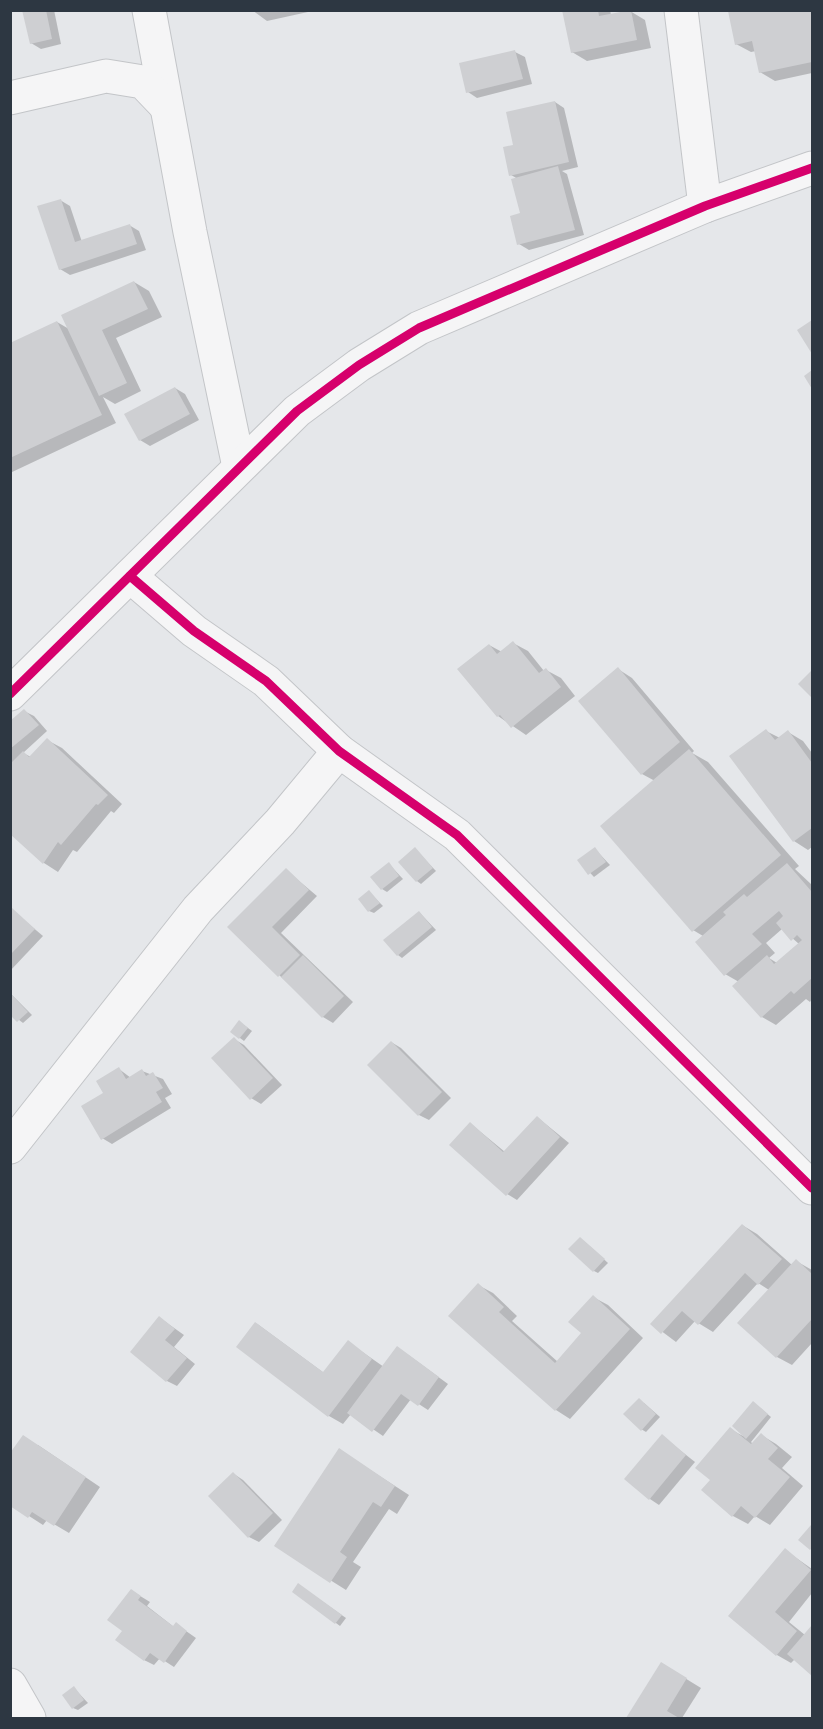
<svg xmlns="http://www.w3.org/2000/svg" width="823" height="1729" font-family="Mulish,sans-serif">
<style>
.shadow{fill:#0003;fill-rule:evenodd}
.building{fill:#cecfd2}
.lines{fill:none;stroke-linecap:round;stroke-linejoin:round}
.street-casing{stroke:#c3c5c8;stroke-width:35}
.street{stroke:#f5f5f6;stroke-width:33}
.cycleway-casing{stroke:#f4f6f8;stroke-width:13}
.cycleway{stroke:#d6006c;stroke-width:9}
</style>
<rect width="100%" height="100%" fill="#e5e7ea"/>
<g class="shadow">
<path d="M24,10H54L61,44L41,49L31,43Z"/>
<path d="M252,10H307L308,12L267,21Z"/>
<path d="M564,10H610L611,15L630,11L645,20L651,48L587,61L572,52Z"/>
<path d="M739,10H812V73L775,81L760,72L756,51L751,52L736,44L730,12Z"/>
<path d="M515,52L525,57L532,84L477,98L468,92Z"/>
<path d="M555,102L564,108L578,167L562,171L567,174L584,235L529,250L519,244L522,214L518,179L511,175L515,146Z"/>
<path d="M60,200L70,206L82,242L129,225L139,231L146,250L70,275L60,269Z"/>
<path d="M134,282L149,291L162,317L116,338L141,391L115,404L103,397L116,423L10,473V344L57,322L69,329Z"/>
<path d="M175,388L185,394L199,420L150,446L140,440Z"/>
<path d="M513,643L528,651L544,671L546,670L561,678L575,696L526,735L498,716L489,645L502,652Z"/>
<path d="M618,669L632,678L694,751L692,753L708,762L799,866L795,869L812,885V999L810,1002L806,999L776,1025L762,1017L739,982L725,974L703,936L693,930L655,781L642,774ZM782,929L799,944L777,963L769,958L775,953L766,943Z"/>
<path d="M24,711L34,716L47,731L23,753L31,757L47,740L62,748L122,804L114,813L111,811L77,852L73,850L58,872L44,863L10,832V723Z"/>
<path d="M766,731L780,738L788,732L803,741L812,753V847L808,850L794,841Z"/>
<path d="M415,849L436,871L421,884L417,881Z"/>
<path d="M595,849L610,865L594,877L579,861Z"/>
<path d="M389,864L403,879L387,892L382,889Z"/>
<path d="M286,870L317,896L281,933L353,1002L333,1023L323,1017L229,927Z"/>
<path d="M369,892L383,906L374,913L369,911Z"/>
<path d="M12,910L43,936L10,971V912Z"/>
<path d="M419,912L436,930L402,958L398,955Z"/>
<path d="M10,993L32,1015L23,1023L10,1013Z"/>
<path d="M244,1025L252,1031L244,1041L232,1032Z"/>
<path d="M234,1039L244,1045L282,1085L261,1104L251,1098Z"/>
<path d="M391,1042L401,1048L451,1098L429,1120L419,1115Z"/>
<path d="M119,1069L131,1078L142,1071L163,1079L172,1094L165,1098L171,1108L112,1144L102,1138Z"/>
<path d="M537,1117L569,1143L517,1200L507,1194L471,1124L505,1152Z"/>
<path d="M742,1225L757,1234L792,1265L796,1261L812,1270V1343L792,1365L777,1357L739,1323L769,1290L758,1283L713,1332L695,1321L676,1342L652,1324Z"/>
<path d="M585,1242L608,1263L598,1273L594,1271Z"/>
<path d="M478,1285L493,1293L517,1316L512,1321L558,1362L583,1333L593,1297L608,1305L643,1338L570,1419L556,1410L450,1316Z"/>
<path d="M160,1318L184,1335L174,1347L195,1364L177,1386L167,1381Z"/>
<path d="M256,1323L324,1373L348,1342L384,1367L407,1354L448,1384L428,1410L411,1399L383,1436L351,1414L343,1424L329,1416Z"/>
<path d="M644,1403L660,1417L646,1432L641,1429Z"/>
<path d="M758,1406L771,1417L751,1442L753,1444L761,1435L776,1444L792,1457L782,1468L803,1486L770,1525L755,1516L748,1524L733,1516L712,1480L730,1429L743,1436Z"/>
<path d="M662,1436L695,1462L659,1505L650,1499Z"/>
<path d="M38,1445L100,1487L69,1533L47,1520L43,1525L29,1516Z"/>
<path d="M353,1459L409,1495L397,1514L389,1509L353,1562L361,1567L346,1590L276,1546Z"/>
<path d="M234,1474L243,1480L282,1520L259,1542L249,1537Z"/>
<path d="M812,1527V1550L800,1540Z"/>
<path d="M785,1550L812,1569V1593L789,1622L805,1635L812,1627V1674L795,1659L791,1663L777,1655L730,1616Z"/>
<path d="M303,1588L346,1618L340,1626L294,1592Z"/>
<path d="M132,1591L150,1602L147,1606L174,1627L176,1624L196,1638L174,1667L160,1658L154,1665L144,1660L124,1631Z"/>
<path d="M662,1664L701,1688L682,1718H628Z"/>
<path d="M74,1688L88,1703L78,1710L73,1708Z"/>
</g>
<g class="building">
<path d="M22,10H46L52,39L30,44Z"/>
<path d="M562,10H598L599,16L631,10L637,40L571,53Z"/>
<path d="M811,10L812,62L759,73L752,41L735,45L728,11Z"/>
<path d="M515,50L523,79L466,93L459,63Z"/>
<path d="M555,101L569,162L509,176L503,147L513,145L506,112Z"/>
<path d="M558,166L575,230L517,245L510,216L520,213L511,179Z"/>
<path d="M61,199L75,242L130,224L137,244L59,270L37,206Z"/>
<path d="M134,281L148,309L102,330L127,383L99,396L61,315Z"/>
<path d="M812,320V354L797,330Z"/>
<path d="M57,321L102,415L10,458V343Z"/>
<path d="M812,370V389L804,376Z"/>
<path d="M175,387L190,414L139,441L124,414Z"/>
<path d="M513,641L539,673L546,668L561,687L511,728L500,715L497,717L457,669L489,644L497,654Z"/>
<path d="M618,667L680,742L641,775L578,701Z"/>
<path d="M811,671L812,672V698L798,684Z"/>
<path d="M24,709L39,725L10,749V721Z"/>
<path d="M766,729L775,740L788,730L812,763V828L793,842L729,756Z"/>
<path d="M47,738L108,795L98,805L96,804L61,845L58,842L43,864L10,834V764L23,751L29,757Z"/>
<path d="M689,749L781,855L692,932L600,826Z"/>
<path d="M415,847L433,868L416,882L398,862Z"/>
<path d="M595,847L606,862L588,875L577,860Z"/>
<path d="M389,862L399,876L381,890L370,877Z"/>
<path d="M787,863L812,892V978L794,994L791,991L761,1018L732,986L767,955L774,964L802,940L797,935L791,941L776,923L783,916L779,911L752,934L762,944L724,976L695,942L726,915L723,912L744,894L747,897Z"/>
<path d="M286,868L309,890L272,927L300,955L278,977L227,927Z"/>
<path d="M369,890L380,903L368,912L358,899Z"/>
<path d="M12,908L35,929L10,955V910Z"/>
<path d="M419,911L432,927L397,956L383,940Z"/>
<path d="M303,955L344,996L322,1018L281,977Z"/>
<path d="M10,993L28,1012L17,1022L10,1015Z"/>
<path d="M239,1020L248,1028L239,1039L230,1032Z"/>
<path d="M234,1037L273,1078L250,1100L211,1058Z"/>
<path d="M391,1041L442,1092L418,1116L367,1065Z"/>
<path d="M119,1067L126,1079L142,1069L146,1076L153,1072L163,1088L156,1092L162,1102L101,1140L81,1106L103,1093L96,1081Z"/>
<path d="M537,1116L560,1137L506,1196L449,1145L470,1122L503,1152Z"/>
<path d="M742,1224L782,1259L758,1285L745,1273L698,1325L682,1311L661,1334L650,1324Z"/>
<path d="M580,1237L605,1259L593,1272L568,1249Z"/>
<path d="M796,1259L812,1274V1319L776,1358L737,1323Z"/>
<path d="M478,1283L504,1307L499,1312L555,1363L581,1333L568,1322L593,1295L630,1329L555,1411L448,1316Z"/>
<path d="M159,1316L175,1329L165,1340L187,1358L166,1382L130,1352Z"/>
<path d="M255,1322L323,1372L348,1340L372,1359L328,1417L236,1347Z"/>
<path d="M397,1346L439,1377L418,1406L401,1394L372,1432L347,1413Z"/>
<path d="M639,1398L656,1414L641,1431L623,1414Z"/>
<path d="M753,1401L768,1414L746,1439L732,1426Z"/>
<path d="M730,1427L751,1444L761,1433L778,1448L768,1459L790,1477L755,1518L741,1506L732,1517L701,1490L710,1480L695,1468Z"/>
<path d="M662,1434L686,1455L649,1500L624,1479Z"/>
<path d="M23,1435L86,1477L54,1526L32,1512L28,1518L10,1506V1453Z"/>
<path d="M339,1448L395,1486L381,1507L373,1502L340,1552L347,1557L330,1583L274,1546Z"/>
<path d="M233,1472L273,1513L248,1538L208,1496Z"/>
<path d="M811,1525L812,1548L810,1550L798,1540Z"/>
<path d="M785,1548L811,1570L775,1612L797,1631L776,1656L728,1616Z"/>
<path d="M298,1583L342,1615L335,1624L292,1592Z"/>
<path d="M131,1589L141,1596L138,1600L173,1626L176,1622L187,1631L164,1663L150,1653L144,1661L115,1640L122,1631L107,1620Z"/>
<path d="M812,1625V1676L787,1654Z"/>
<path d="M661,1662L687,1678L667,1711L679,1718H626Z"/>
<path d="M74,1686L84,1700L72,1709L62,1695Z"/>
</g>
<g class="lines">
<g class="street-casing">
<g id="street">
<path d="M149,10L190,232L239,467"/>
<path d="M681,10L705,206"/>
<path d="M10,98L106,76L143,82L166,106"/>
<path d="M130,576L194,631L266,681L339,751L457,835L812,1188"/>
<path d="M10,694L297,411L359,365L419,328L705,206L812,168"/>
<path d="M10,1147L198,909L280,822L339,751"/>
<path d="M10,1685L29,1718"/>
</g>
</g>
<use href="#street" class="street"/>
<g class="cycleway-casing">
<g id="cycleway">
<path d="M130,576L194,631L266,681L339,751L457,835L812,1188"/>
<path d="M10,694L297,411L359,365L419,328L705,206L812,168"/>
</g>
</g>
<use href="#cycleway" class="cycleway"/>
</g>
<rect width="823" height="1729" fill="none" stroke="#2d3742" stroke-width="24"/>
</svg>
